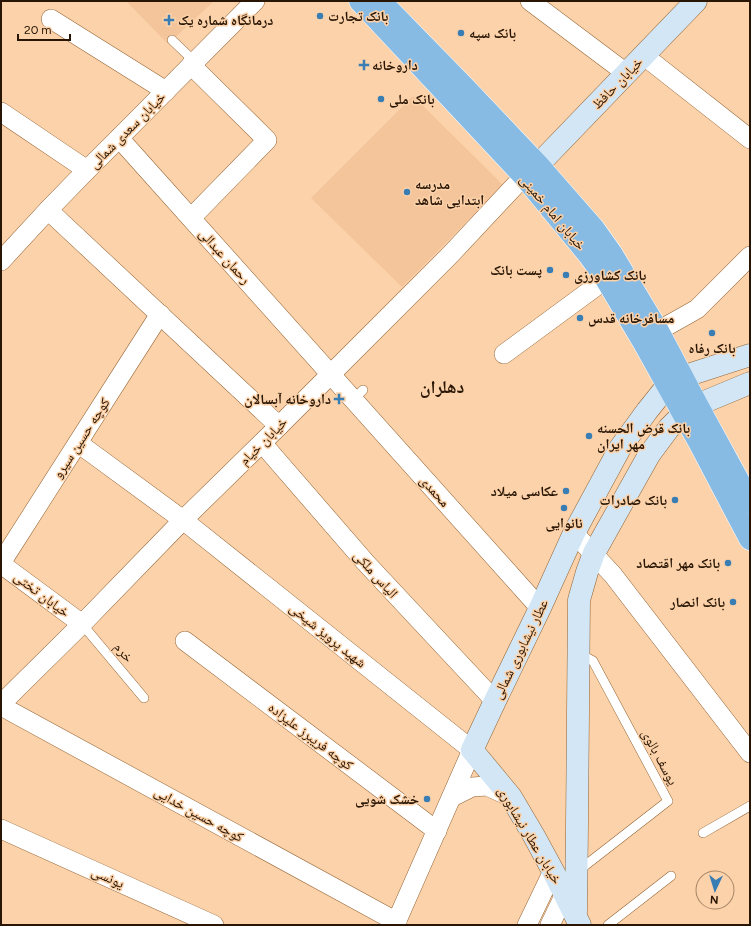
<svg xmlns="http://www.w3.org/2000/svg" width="751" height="926" font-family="Figtree,'Noto Naskh Arabic',sans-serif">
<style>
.built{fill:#f4c59a}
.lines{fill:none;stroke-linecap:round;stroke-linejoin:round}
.service-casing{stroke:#936434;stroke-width:10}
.minor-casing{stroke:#936434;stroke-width:20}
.secondary-casing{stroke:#936434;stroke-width:23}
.trunk-casing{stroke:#fff;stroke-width:23}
.service{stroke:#fff;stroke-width:9}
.minor{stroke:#fff;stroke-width:19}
.secondary{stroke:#d2e6f5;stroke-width:22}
.trunk{stroke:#88bbe4;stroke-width:22}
.poi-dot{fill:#387db3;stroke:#fcd2aa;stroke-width:1.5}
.labels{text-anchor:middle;stroke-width:3;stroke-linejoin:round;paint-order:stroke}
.poi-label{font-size:14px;font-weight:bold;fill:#281503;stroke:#fcd2aa;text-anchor:start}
.street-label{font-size:14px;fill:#281503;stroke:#fcd2aa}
.district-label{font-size:18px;font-weight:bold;fill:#281503;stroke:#fcd2aa}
</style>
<rect width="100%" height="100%" fill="#fcd2aa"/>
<g class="built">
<path d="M126,1H214L168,44Z"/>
<path d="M413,96L503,185L402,287L311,198Z"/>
</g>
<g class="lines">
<g class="service-casing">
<g id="service">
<path d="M172,40L195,62"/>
<path d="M353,400L363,390"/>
<path d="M82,624L144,698"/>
<path d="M703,833L750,806"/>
<path d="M578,871L668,801L593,661L580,654"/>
<path d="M608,925L671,876"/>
</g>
</g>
<g class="minor-casing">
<g id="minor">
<path d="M530,1L626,73"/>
<path d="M51,19L166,91"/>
<path d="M643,55L750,139"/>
<path d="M1,112L87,170"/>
<path d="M119,138L540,608"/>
<path d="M48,210L279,426"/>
<path d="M191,218L267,140L191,65"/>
<path d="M1,261L48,210L87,170L119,138L255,1"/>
<path d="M658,331L697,309L750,256"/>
<path d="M504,354L606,279"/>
<path d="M78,443L183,520L472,750L395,925"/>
<path d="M262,443L366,563L495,701"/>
<path d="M574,533L613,575L750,753"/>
<path d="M1,563L160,314"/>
<path d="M1,564L82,624"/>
<path d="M185,641L437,831"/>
<path d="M1,704L82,624L183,520L279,426L450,255L524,176"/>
<path d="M1,706L397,922"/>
<path d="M452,797L472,787L487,786L511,797"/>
<path d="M1,829L214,925"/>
<path d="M527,925L553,871"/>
<path d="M550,925L565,894"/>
</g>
</g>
<g class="secondary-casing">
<g id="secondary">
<path d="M538,165L696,1"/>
<path d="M682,377L750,355"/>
<path d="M697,405L750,383"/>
<path d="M576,911L577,825L579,600L587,572L594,553L649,455L669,428L683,414"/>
<path d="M580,925L553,871L534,836L511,797L472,750L495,701L540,608L574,533L620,448L647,411L667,386"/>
</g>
</g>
<g class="trunk-casing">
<g id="trunk">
<path d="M360,1L524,176L589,255L606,279L644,343L699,442L750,539"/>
<path d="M380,1L462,85L538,165L594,229L611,253L658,331L697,405L750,502"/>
</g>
</g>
<use href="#service" class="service"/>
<use href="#minor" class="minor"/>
<use href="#secondary" class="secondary"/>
<use href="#trunk" class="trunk"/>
</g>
<g class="poi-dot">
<circle cx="320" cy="16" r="4"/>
<path d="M167 14h4v4h4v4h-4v4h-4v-4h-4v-4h4z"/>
<circle cx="461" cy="33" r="4"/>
<path d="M362 59h4v4h4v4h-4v4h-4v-4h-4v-4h4z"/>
<circle cx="381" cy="99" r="4"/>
<circle cx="407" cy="192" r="4"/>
<circle cx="550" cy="270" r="4"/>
<circle cx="566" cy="275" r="4"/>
<circle cx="580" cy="318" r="4"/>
<circle cx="712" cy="333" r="4"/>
<path d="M337 393h4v4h4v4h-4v4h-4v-4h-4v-4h4z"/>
<circle cx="589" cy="436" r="4"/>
<circle cx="566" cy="491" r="4"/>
<circle cx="675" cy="500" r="4"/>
<circle cx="564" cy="508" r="4"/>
<circle cx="728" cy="563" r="4"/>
<circle cx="733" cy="602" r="4"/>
<circle cx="427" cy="799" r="4"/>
</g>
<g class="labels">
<g class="poi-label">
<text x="328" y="21">بانک تجارت</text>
<text x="178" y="25">درمانگاه شماره یک</text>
<text x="469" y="38">بانک سپه</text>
<text x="372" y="70">داروخانه</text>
<text x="389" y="104">بانک ملی</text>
<text x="415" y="189">مدرسه<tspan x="415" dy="16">ابتدایی شاهد</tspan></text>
<text x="542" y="275" text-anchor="end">پست بانک</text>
<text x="574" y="280">بانک کشاورزی</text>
<text x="588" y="323">مسافرخانه قدس</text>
<text x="712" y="353" text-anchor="middle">بانک رفاه</text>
<text x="331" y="404" text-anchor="end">داروخانه آبسالان</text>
<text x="597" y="433">بانک قرض الحسنه<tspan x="597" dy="16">مهر ایران</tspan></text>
<text x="558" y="496" text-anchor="end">عکاسی میلاد</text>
<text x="667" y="505" text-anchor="end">بانک صادرات</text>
<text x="564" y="528" text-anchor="middle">نانوایی</text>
<text x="720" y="568" text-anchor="end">بانک مهر اقتصاد</text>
<text x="725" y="607" text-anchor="end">بانک انصار</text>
<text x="419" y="804" text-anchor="end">خشک شویی</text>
</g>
<g class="street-label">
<text transform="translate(617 83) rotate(-46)" y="5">خیابان حافظ</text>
<text transform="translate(127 130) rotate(-45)" y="5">خیابان سعدی شمالی</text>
<text transform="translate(553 212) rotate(50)" y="5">خیابان امام خمینی</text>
<text transform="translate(225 256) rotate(48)" y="5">رحمان عبدالی</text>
<text transform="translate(81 438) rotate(-57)" y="5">کوچه حسین سیرو</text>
<text transform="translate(263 441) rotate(-45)" y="5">خیابان خیام</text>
<text transform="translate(435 491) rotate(48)" y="5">محمدی</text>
<text transform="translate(376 574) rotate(48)" y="5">الیاس ملکی</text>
<text transform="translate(42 594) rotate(37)" y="5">خیابان تختی</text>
<text transform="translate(328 635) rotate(39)" y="5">شهید پرویز شیخی</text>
<text transform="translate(520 649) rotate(-64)" y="5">عطار نیشابوری شمالی</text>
<text transform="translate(124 652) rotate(50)" y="5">خرم</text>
<text transform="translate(311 736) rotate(37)" y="5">کوچه فریبرز علیزاده</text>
<text transform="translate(660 757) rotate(62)" y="5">یوسف بالوی</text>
<text transform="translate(199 814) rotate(29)" y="5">کوچه حسین خدایی</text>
<text transform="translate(530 835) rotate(59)" y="5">خیابان عطار نیشابوری</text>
<text transform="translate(108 877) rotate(24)" y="5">یونسی</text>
</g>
<g class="district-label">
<text x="442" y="393">دهلران</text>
</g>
</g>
<rect width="751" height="926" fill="none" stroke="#281503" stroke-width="4"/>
<g transform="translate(715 890) rotate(184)"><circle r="19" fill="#fcd2aa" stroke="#a78667"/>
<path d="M0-3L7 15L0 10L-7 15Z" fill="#387db3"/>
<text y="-6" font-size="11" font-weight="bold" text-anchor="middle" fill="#281503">N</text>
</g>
<path d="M18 34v6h52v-6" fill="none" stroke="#281503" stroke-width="2"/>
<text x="24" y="34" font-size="12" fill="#281503" stroke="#fcd2aa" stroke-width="3" paint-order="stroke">20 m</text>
</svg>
